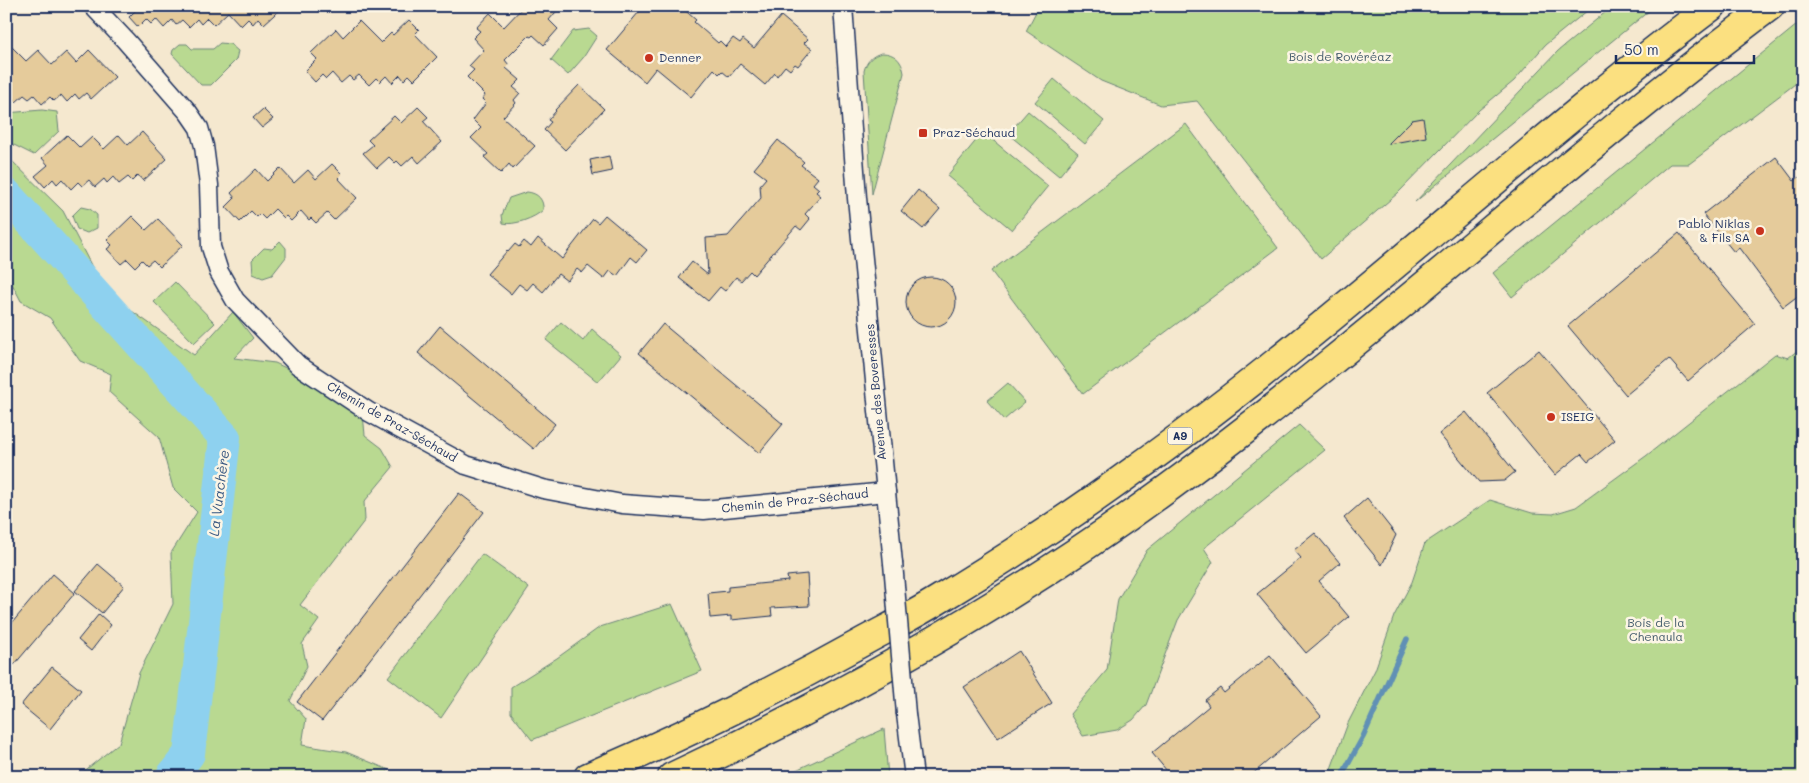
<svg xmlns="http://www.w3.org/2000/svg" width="1809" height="783" font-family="Mali,sans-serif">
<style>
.green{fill:#b9d991;stroke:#6a8478}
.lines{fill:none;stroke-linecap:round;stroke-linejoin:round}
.stream{stroke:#6090b5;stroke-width:5.5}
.river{stroke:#8ed1ef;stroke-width:32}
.building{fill:#e5cb9b;stroke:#1b2f5e}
.minor-casing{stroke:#1b2f5e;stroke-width:21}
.motorway-casing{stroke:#1b2f5e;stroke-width:31}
.minor{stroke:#fcf5e5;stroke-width:18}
.motorway{stroke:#fbe080;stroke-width:28}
.minor-bridge-casing{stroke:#1b2f5e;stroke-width:21;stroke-linecap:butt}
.minor-bridge{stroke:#fcf5e5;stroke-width:18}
.poi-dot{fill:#c8321e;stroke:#fcf5e5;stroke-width:2}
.labels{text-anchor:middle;stroke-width:5;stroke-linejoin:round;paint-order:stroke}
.shield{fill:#fcf5e5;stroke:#5e6a86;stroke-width:1}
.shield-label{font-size:11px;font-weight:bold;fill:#1b2f5e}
.park-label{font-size:12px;fill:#425a6b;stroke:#fcf5e5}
.poi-label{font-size:12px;fill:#1b2f5e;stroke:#fcf5e5;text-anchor:start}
.street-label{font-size:12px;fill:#1b2f5e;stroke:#fcf5e5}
.water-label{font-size:14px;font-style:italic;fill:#385882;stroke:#fcf5e5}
</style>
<rect width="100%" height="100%" fill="#f5e8cf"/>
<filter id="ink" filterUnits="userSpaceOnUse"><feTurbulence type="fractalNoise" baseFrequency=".02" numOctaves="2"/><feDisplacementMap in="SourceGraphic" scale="10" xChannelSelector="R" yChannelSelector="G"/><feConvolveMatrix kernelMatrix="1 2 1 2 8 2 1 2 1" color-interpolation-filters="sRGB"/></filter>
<g filter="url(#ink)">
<g class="green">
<path d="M1039,6H1593L1545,45L1514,81L1479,110L1398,193L1321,259L1197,101L1161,105L1101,81L1026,31Z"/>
<path d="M1613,6H1655L1415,202L1558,51Z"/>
<path d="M1803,20V78L1689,164H1670L1512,297L1493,273Z"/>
<path d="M589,29L597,36L583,58L568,75L551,60L573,31Z"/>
<path d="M220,43L230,44L238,51L236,60L211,85H201L172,54L173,50L180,44H187L192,49H213Z"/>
<path d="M882,53C894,53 902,60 904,73L872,194L864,71C866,62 872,55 882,53Z"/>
<path d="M1054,79L1104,121L1085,144L1035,102Z"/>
<path d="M42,110L57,112L59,131L34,155L6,141V113Z"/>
<path d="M1028,111L1078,153L1059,176L1008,134Z"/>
<path d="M1186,124L1278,248L1083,394L991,271Z"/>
<path d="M983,132L1048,186L1012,230L947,176Z"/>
<path d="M6,155L63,211L105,292L194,355L233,312L253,338L234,358L275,363L362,403L365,435L382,448L393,467L364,502L365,520L300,605L319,620L302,644L307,666L290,701L306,719L302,745L346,752L389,770L383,777H77L119,743L139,673L173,604L171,553L197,512L173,488L159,437L109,392L111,374L80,361L50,318L21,301L6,272Z"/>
<path d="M527,192C538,193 544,200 543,210C535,218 513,226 503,223L502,215L509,198Z"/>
<path d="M81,207L90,209L97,215V228L87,233L77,229L72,216Z"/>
<path d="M280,241L286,248V257L272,275L263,278L253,274L252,260L264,248L272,249Z"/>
<path d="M175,282L215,323L194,343L154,302Z"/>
<path d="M561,322L583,341L592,329L621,355L598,382L546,340Z"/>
<path d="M1803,346V777H1328L1348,723L1375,670L1394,616L1412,582L1425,543L1490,500L1532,513L1553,514L1576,507L1646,456L1775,354L1788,358Z"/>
<path d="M1008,383L1025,402L1004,420L987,401Z"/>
<path d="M1299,425L1325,450L1204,548L1213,562L1178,620L1146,705L1133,720L1117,730L1083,736L1070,714L1107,670L1118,599L1147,550Z"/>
<path d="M482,554L529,588L441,718L388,677Z"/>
<path d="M672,604L702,671L532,740L511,713V687L557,658L600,627Z"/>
<path d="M884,729L888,777H781Z"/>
</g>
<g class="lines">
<path class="stream" d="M1341,777L1363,737L1407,639"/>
<path class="river" d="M6,194L225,438L189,754L171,777"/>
</g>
<g class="building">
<path d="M134,6H284L264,24L258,18L253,24L248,19L241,26L228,12L214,25L207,18L201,24L197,19L189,27L182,20L176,25L172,20L164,28L156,19L151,24L146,19L138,27L129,17L137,9Z"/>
<path d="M524,6H561L549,20L558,29L544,45L533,35L531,37L529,36L505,60L509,65L506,68L520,80L513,87L520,93L514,100L516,103L503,117L535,146L513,169L509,164L501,173L484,157L488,154L471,138L481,128L473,120L486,103L482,99L485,95L467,77L474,70L469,66L484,50L473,38L480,31L476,28L490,13L504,27Z"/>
<path d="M644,6H680L696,20L694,22L718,43L720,41L726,47L733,38L740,43L743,39L754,48L781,16L808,39L804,43L812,49L798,66L795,64L790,70L785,66L777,76L775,73L765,85L740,64L729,77L722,71L719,74L714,69L691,97L656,68L645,82L607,50Z"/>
<path d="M409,20L419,30L415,34L437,57L414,80L409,75L404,80L400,75L392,83L386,76L380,82L376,78L369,85L359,75L353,80L349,76L341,83L332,73L326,79L322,75L315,82L305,71L317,59L311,53L336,29L343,37L359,21L381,43L391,33L393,35Z"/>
<path d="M6,41L26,61L38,50L52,65L66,52L76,63L89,50L115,77L91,99L86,93L79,99L75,94L67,102L61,95L54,101L50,97L42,104L34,95L29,99L24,95L16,102L6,92Z"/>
<path d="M579,85L604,109L565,150L544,130L551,122L548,120L556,111L555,110Z"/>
<path d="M418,107L428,117L423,121L442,142L419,163L413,156L402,166L397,161L395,163L389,157L377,168L363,153L373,145L368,140L394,116L401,123Z"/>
<path d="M263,109L273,119L262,128L253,118Z"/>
<path d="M1423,118L1426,137L1388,144L1412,120Z"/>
<path d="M142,132L167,159L143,181L138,175L132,181L128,177L119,184L113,177L107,183L104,179L95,187L89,180L82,186L78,182L71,189L62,179L57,184L53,179L45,187L35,176L48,165L42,158L67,135L80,148L92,137L104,149L119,135L128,145Z"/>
<path d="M778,140L804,162L801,165L818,178L813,184L819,189L816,192L821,196L805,214L810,219L801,230L796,226L754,275L750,271L741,281L736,277L725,291L720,287L708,301L679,278L692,262L708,275L706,238L728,236L761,198L760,185L766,178L754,169Z"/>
<path d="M609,156L612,171L593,175L590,160Z"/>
<path d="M1776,157L1794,181L1803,174V292L1783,307L1739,248L1734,252L1703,214Z"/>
<path d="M332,164L342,174L338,178L357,198L334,220L327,213L316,223L311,218L309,220L301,211L291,221L286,216L284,218L275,209L265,219L260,214L257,217L251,211L240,222L226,207L235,198L231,193L256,169L267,181L280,168L294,183L308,170L316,179Z"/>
<path d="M918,190L940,209L923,229L901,211Z"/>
<path d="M605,215L647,250L637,262L631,257L617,276L610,271L604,279L588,266L582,273L577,269L567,281L558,274L543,292L533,283L527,290L519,284L511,294L487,274L507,251L508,252L515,244L519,247L524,241L531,247L538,238L562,259L593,219L598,223Z"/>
<path d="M132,216L146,230L158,219L183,245L160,267L153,260L147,265L142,260L135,267L127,259L121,264L107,249L112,245L107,240Z"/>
<path d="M1679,233L1755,324L1688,381L1669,359L1626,395L1568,326Z"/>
<circle cx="931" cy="302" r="25"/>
<path d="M663,324L783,424L759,453L639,353Z"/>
<path d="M440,326L555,424L534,449L418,353Z"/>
<path d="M1539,350L1615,440L1588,462L1581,454L1555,475L1487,393Z"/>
<path d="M1466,412L1515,472L1504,481L1479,482L1439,434Z"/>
<path d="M459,493L484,512L322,721L297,702Z"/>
<path d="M1367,498L1396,535L1382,565L1344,518Z"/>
<path d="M1315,533L1340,563L1319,581L1349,617L1306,653L1257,594L1301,558L1294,550Z"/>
<path d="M98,564L124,586L102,613L75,591Z"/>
<path d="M53,574L75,593L14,665L6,659V630Z"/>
<path d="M807,574L809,606L771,608L772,616L731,620V616L710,618L708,593L728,591V587L788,581L787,576Z"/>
<path d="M99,614L111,625L91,651L78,640Z"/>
<path d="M1019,651L1052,703L998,738L964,687Z"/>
<path d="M1270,655L1321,716L1249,777H1172L1152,753L1209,706L1205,700L1220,688L1224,693Z"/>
<path d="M52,667L81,690L50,729L21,705Z"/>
</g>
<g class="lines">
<g class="minor-casing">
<g id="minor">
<path d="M93,6L126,41L188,112L199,128L204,146L209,185L211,247L219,272L235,300L298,365L369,412L466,465L543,489L622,504L704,510L886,492"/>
<path d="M843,6L857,198L893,563"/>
<path d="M906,714L914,777"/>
</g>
</g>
<g class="motorway-casing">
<g id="motorway">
<path d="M588,777C683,736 775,691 866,640C890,627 914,615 938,600C1004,560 1070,517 1133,471C1335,327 1514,155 1712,6"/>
<path d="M672,777C846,695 1013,602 1168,488C1376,336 1564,160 1770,6"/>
</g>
</g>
<use href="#minor" class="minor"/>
<use href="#motorway" class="motorway"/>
<g class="minor-bridge-casing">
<path id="minor-bridge" d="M893,563L906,714"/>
</g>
<use href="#minor-bridge" class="minor-bridge"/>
</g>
</g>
<g class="poi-dot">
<circle cx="649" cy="58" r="5"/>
<rect x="918" y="128" width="10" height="10" rx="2.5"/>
<circle cx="1760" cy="231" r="5"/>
<circle cx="1551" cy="417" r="5"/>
</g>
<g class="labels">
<rect class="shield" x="1167.5" y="427.5" width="25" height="17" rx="4"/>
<g class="shield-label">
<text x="1180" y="440">A9</text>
</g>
<g class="park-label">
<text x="1340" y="61">Bois de Rovéréaz</text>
<text x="1656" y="627">Bois de la<tspan x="1656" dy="14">Chenaula</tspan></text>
</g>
<g class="poi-label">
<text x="659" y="62">Denner</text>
<text x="933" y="137">Praz-Séchaud</text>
<text x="1750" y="228" text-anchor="end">Pablo Niklas<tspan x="1750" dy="14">&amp; Fils SA</tspan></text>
<text x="1561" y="421">ISEIG</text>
</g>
<g class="street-label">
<text transform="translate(876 392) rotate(-95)" y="4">Avenue des Boveresses</text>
<text transform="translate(392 422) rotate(30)" y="4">Chemin de Praz-Séchaud</text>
<text transform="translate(795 501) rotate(-6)" y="4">Chemin de Praz-Séchaud</text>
</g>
<g class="water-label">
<text transform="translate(219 493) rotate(-83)" y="5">La Vuachère</text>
</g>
</g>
<rect width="1809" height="783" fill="none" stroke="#fcf5e5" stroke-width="25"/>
<rect x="12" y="12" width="1784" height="758" fill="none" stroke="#1b2f5e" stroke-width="2" filter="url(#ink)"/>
<path d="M1616 55v8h138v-8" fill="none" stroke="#1b2f5e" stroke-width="2.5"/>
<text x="1624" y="55" font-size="15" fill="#1b2f5e" stroke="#fcf5e5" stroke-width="4" paint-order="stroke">50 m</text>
</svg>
